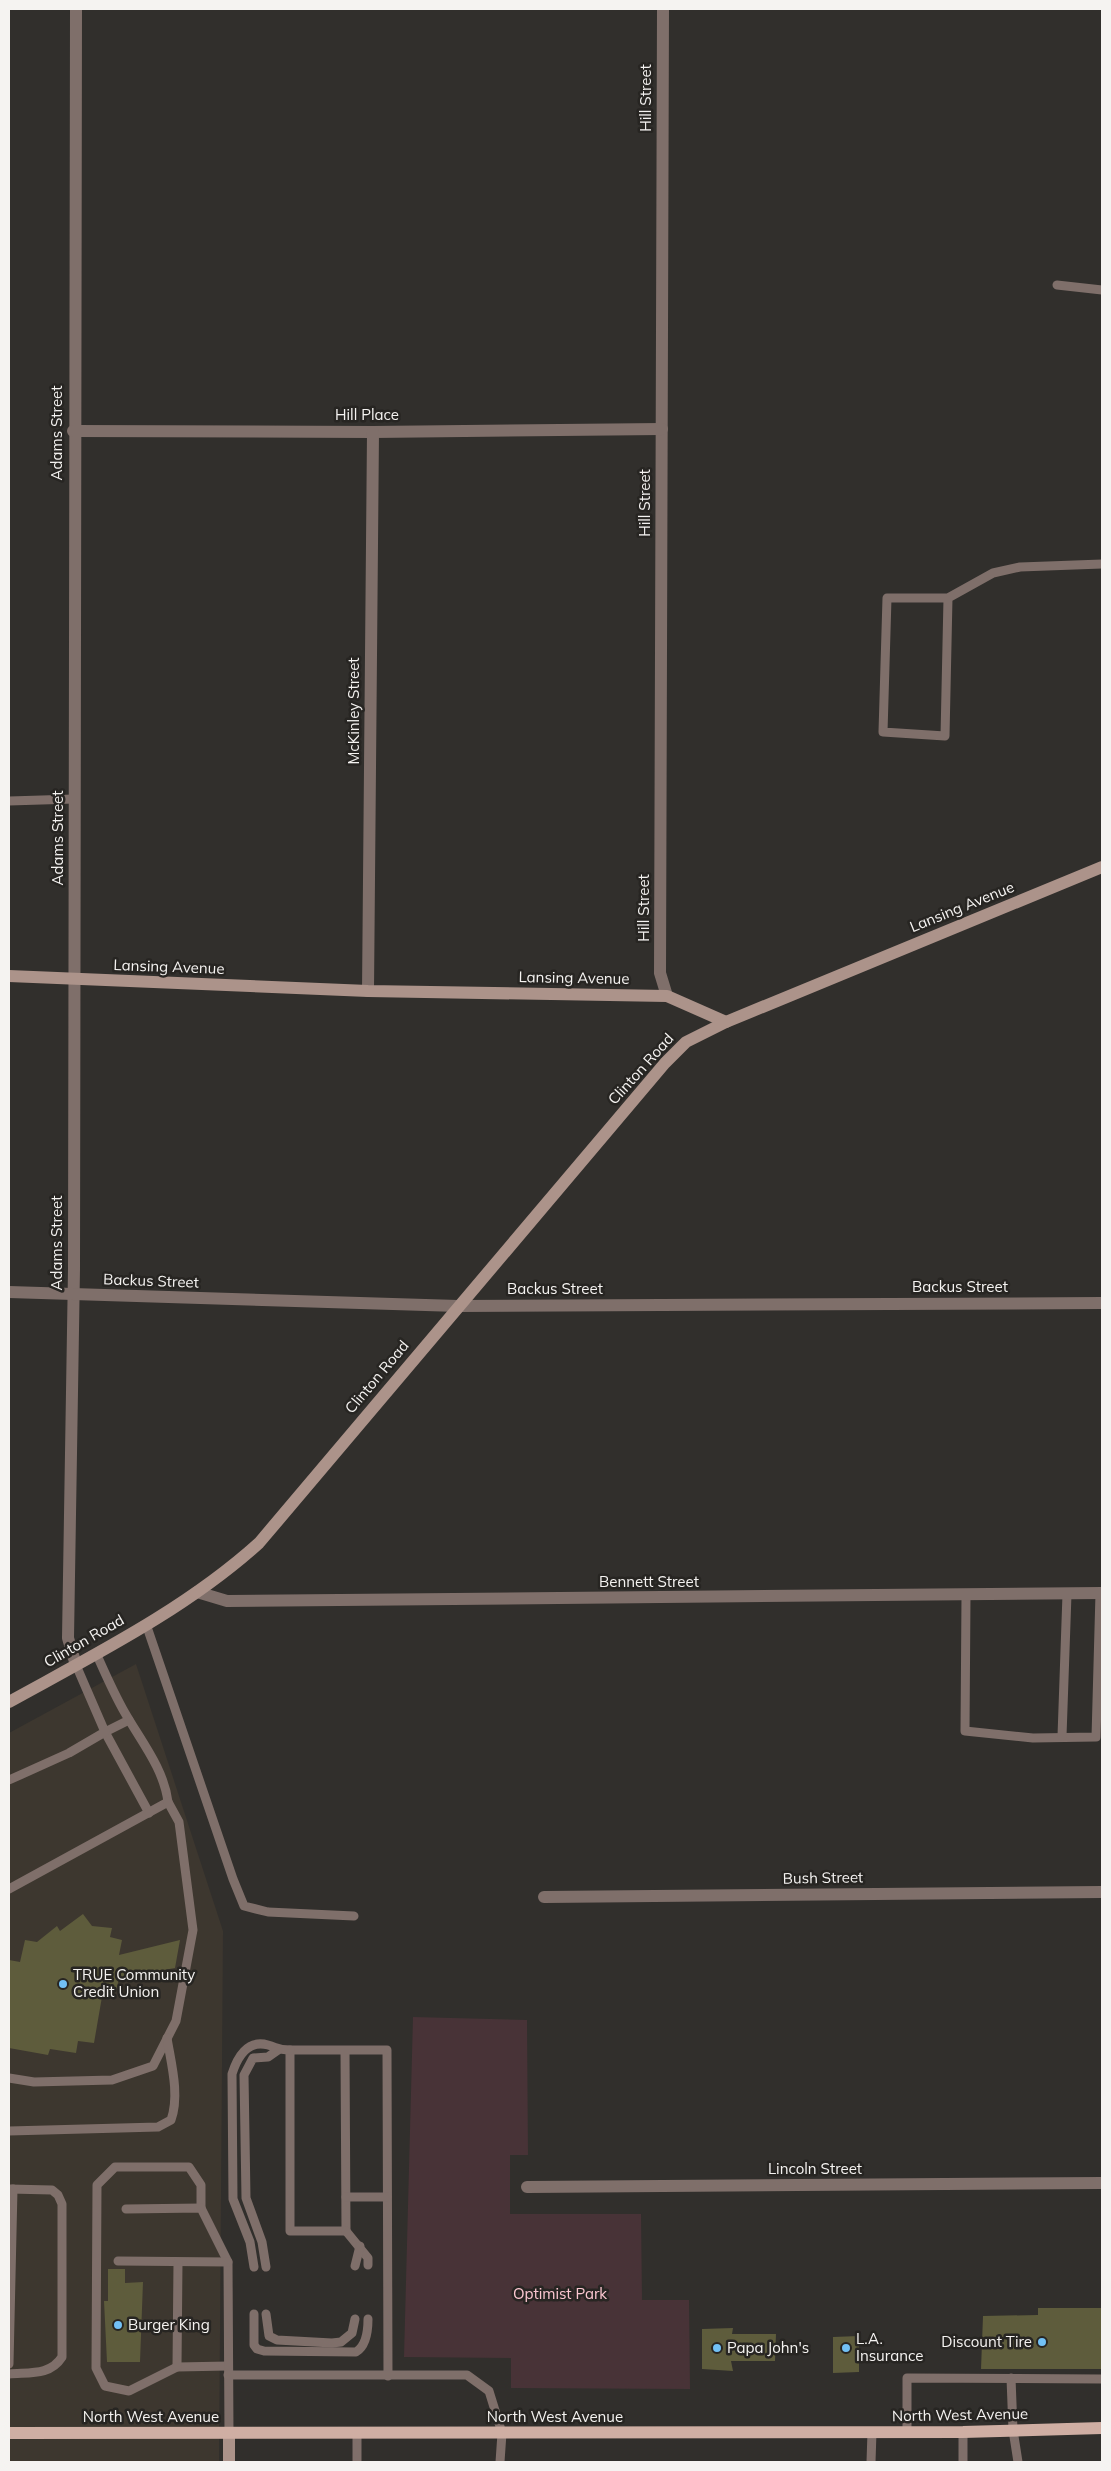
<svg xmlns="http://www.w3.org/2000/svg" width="1111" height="2471" font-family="Mulish,sans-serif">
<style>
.built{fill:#3d372f}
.green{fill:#483337}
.building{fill:#5e5c3c}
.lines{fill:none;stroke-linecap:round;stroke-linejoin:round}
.lane{stroke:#7f6f6a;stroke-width:9}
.street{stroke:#7f6f6a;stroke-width:12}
.secondary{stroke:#ac938a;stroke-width:12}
.primary{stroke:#cfaea3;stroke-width:12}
.poi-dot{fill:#72c1f5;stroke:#272522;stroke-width:2}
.labels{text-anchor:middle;stroke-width:5;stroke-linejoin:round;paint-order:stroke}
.street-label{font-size:15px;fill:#f5f3f1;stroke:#272522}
.poi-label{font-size:15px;fill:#f5f3f1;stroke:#272522;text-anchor:start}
.park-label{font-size:15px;fill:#fcc7d1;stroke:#272522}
</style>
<rect width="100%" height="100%" fill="#312f2c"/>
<path class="built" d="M136,1664L223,1931L219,2462H9V1733Z"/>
<path class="green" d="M413,2017L527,2020L528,2155H510V2214H641L642,2300H689L690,2389L511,2388V2358L404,2357Z"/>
<g class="building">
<path d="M83,1914L92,1926L112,1928L110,1937L122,1940L119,1955L180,1940L175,1968L119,1978L116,1992L103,1991L94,2043L78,2041L76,2053L50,2049L48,2055L9,2048V1960L20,1962L25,1940L37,1942L57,1926L60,1931Z"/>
<path d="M108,2269H125V2283L143,2282L140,2362H107L104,2301H108Z"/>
<path d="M1038,2308H1102V2369H981L983,2316L1038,2315Z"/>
<path d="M733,2328L732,2334H776L775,2361H731L733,2371L702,2369V2329Z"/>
<path d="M859,2336V2372L833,2373V2337Z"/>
</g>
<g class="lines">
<g class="lane">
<path d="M1057,285L1102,290"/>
<path d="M948,598L945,736L883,732L887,598H948L993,573L1020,567L1102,564"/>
<path d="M9,801L74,799"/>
<path d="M966,1596L965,1731L1033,1738L1096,1737L1100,1593"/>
<path d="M146,1624L233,1879L244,1906L268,1912L354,1916"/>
<path d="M129,1720L105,1732L149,1813"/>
<path d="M1062,1736L1067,1594"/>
<path d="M9,1780L69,1753L105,1732L76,1665"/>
<path d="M9,1889L168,1802C164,1769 141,1741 125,1713C114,1694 105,1673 96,1653"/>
<path d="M345,2050L346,2231H290V2050H387L388,2376"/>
<path d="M9,2078L34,2082L112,2080L153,2066L176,2021L193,1930L179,1822L168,1802"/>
<path d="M9,2131L158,2127L171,2120C180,2095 171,2063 167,2038"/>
<path d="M9,2189L52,2190L58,2195L62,2204V2357C50,2376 29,2372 9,2374"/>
<path d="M346,2197H387"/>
<path d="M201,2208V2185L189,2167H115L97,2185L96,2368L105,2386L129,2391L177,2367L228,2366"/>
<path d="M126,2209L201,2208L228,2262L229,2434"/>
<path d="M346,2231L368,2258V2265"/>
<path d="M118,2261L228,2262"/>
<path d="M355,2266L360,2246"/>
<path d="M254,2267L250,2242L233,2199L232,2074C237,2058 247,2039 268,2045C278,2048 278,2050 290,2050"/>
<path d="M266,2267L262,2242L246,2198L244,2075L253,2058L268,2057L278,2050"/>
<path d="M254,2314V2345L257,2349L264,2351L356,2352C366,2346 368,2330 368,2319"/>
<path d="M266,2314L269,2336L277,2340L332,2343L341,2342L352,2333L355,2319"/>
<path d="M9,2364L13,2189"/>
<path d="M177,2367L178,2262"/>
<path d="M228,2375H467L489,2391L502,2433L500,2462"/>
<path d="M1011,2378L1013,2430L1018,2462"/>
<path d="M907,2432V2378L1102,2379"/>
<path d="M963,2432V2462"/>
<path d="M357,2434V2462"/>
<path d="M871,2462L872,2432"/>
</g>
<g class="street">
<path d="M76,9L74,1269L68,1638L76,1665"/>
<path d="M663,9L660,973L667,996"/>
<path d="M73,431L373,432L662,429"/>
<path d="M368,991L373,432"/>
<path d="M9,1292L458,1306L1102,1303"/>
<path d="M197,1592L227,1601L1102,1593"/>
<path d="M544,1897L1102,1892"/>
<path d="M527,2187L1102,2183"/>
</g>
<g class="secondary">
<path d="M9,976L368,991L667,996L726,1022"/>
<path d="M9,1702C94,1655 186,1609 259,1543L665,1063L686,1042L726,1022L1102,867"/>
<path d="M229,2434V2462"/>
</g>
<path class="primary" d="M9,2433L963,2432L1102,2428"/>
</g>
<g class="poi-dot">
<circle cx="63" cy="1984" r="5"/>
<circle cx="118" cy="2325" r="5"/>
<circle cx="1042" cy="2342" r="5"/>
<circle cx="717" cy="2348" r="5"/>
<circle cx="846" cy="2348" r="5"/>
</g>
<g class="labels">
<g class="street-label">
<text transform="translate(646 98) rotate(-90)" y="5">Hill Street</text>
<text x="367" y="420">Hill Place</text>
<text transform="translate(57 433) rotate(-90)" y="5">Adams Street</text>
<text transform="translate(645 503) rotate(-90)" y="5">Hill Street</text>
<text transform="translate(354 711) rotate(-90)" y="5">McKinley Street</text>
<text transform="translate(58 838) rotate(-90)" y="5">Adams Street</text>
<text transform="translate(962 907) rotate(-22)" y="5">Lansing Avenue</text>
<text transform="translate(644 908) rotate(-90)" y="5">Hill Street</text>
<text transform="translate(169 967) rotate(2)" y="5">Lansing Avenue</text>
<text transform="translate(574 978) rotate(1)" y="5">Lansing Avenue</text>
<text transform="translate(641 1069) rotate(-48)" y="5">Clinton Road</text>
<text transform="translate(57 1243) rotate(-90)" y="5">Adams Street</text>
<text transform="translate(151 1281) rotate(2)" y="5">Backus Street</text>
<text x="960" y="1292">Backus Street</text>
<text x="555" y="1294">Backus Street</text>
<text transform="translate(377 1377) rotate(-50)" y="5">Clinton Road</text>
<text x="649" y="1587">Bennett Street</text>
<text transform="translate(84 1641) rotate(-30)" y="5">Clinton Road</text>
<text transform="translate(823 1878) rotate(-1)" y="5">Bush Street</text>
<text x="815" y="2174">Lincoln Street</text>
<text transform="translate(960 2415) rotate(-1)" y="5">North West Avenue</text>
<text x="151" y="2422">North West Avenue</text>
<text x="555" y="2422">North West Avenue</text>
</g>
<g class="poi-label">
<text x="73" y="1980">TRUE Community<tspan x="73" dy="17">Credit Union</tspan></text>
<text x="128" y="2330">Burger King</text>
<text x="856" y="2344">L.A.<tspan x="856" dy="17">Insurance</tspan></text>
<text x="1032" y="2347" text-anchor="end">Discount Tire</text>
<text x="727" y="2353">Papa John's</text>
</g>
<g class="park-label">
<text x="560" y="2299">Optimist Park</text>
</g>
</g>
<rect width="1111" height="2471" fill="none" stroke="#f5f3f1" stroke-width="20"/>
</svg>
